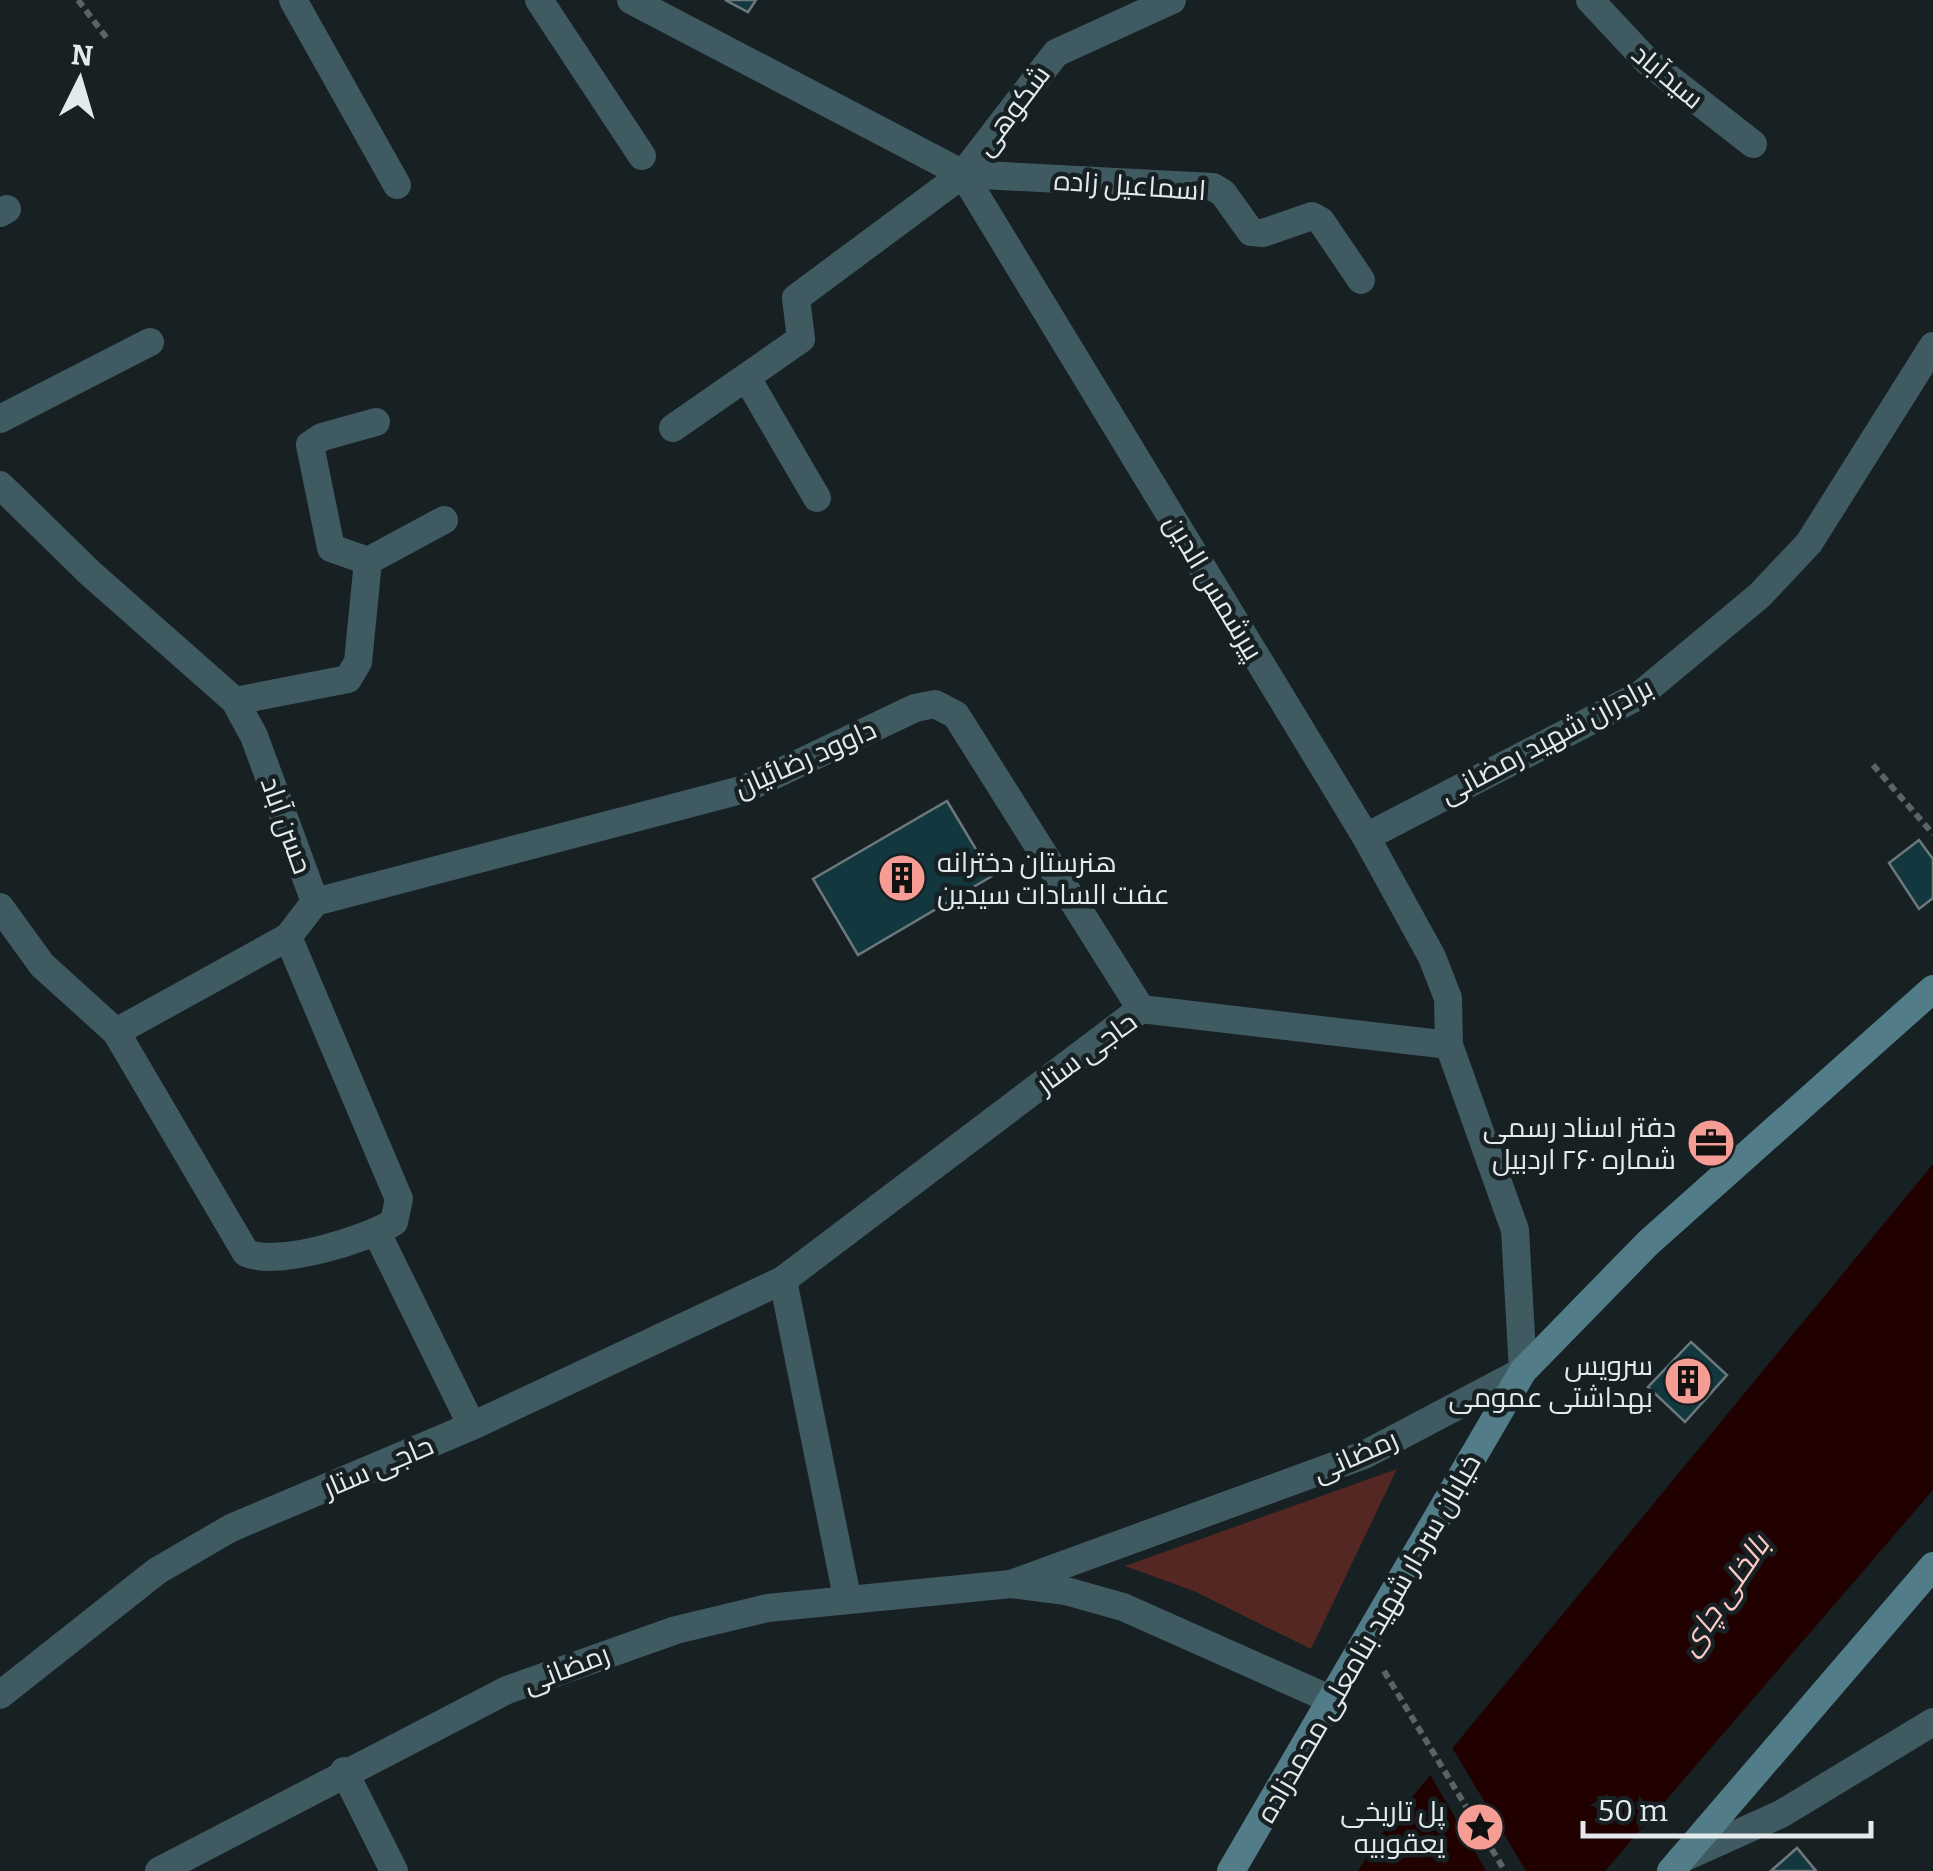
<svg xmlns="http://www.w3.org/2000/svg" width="1933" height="1871" font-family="Bitter,Cairo,serif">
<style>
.green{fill:#552723}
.water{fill:#210000}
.pier{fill:#172022}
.building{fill:#12373f;stroke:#6c787b;stroke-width:2.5}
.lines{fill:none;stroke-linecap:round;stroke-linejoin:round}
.path{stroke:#5b6365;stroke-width:6;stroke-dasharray:8 5;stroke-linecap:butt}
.minor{stroke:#405a61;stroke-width:28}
.secondary{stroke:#527c87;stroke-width:28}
.labels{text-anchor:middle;stroke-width:9;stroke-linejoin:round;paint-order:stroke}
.street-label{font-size:28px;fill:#e4eaec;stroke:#172022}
.poi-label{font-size:28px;fill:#e4eaec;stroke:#172022;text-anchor:end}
.water-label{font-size:30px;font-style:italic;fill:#fec9c3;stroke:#172022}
</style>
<rect width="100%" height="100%" fill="#172022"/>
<path class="green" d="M1397,1469L1311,1649L1194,1591L1125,1566Z"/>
<path class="water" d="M1933,1164V1490L1605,1871H1358L1381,1835Z"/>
<path class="pier" d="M1450,1744L1526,1871H1486L1428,1771Z"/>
<g class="building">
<path d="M725,0H756L748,12Z"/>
<path d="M947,801L992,876L858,955L813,879Z"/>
<path d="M1919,840L1933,859V898L1919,909L1889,863Z"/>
<path d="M1691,1342L1727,1375L1685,1422L1648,1387Z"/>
<path d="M1797,1848L1816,1871H1771Z"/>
<path d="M1797,1848L1816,1871H1771Z"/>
</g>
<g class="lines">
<g class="path">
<path d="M78,0L109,41"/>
<path d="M1873,765L1933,834"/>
<path d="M1384,1671L1505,1871"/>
</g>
<g class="minor">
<path d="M293,0L397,185"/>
<path d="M539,0L642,156"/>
<path d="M631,0L963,174L1366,837L1432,957L1448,998L1449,1045L1515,1230L1523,1371L1364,1455L1011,1584"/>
<path d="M1590,0L1647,61L1753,144"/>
<path d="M963,174L1213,187L1223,193L1251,232L1263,233L1312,216L1321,221L1361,280"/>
<path d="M0,213L7,209"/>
<path d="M747,378L817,498"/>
<path d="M0,419L150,342"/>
<path d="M673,428L801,339L796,298L963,174L1056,53L1172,0"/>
<path d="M0,485L90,573L235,701L254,736L315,902L288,937L399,1199L394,1222C366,1240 277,1267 246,1253L116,1032L42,965L0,907"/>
<path d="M368,561L331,548L310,445L322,437L376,422"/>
<path d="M235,701L348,679L358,662L368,561L444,520"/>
<path d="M1366,837L1640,695L1760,595L1809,543L1933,346"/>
<path d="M315,902L745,789L915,708L935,704L956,715L1141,1009"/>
<path d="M116,1032L288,937"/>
<path d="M377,1233L472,1426"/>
<path d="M783,1280L847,1597"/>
<path d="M0,1695L157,1571L231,1528L472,1426L783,1280L1141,1009L1449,1045"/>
<path d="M344,1771L394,1871"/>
<path d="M1681,1859L1781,1814L1933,1722"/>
<path d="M159,1871L507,1690L676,1630L768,1608L1011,1584L1066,1591L1123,1607L1332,1700"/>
</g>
<g class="secondary">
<path d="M1231,1871L1523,1371L1648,1243L1933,989"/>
<path d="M1671,1871L1933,1566"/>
</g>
</g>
<defs>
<g id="building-disc" transform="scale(2.5)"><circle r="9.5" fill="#f59c94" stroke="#172022"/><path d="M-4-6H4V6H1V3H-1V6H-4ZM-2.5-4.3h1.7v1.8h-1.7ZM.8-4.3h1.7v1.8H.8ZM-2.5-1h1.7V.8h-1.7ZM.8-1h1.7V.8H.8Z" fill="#111"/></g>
<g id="office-disc" transform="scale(2.5)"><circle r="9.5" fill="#f59c94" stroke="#172022"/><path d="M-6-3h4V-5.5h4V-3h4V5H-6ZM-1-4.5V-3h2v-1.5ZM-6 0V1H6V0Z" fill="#111"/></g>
<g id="sight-disc" transform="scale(2.5)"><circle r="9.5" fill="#f59c94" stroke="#172022"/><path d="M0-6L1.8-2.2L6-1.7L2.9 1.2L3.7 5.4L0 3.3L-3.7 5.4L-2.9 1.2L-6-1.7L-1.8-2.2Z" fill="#111"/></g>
</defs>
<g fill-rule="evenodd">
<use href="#building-disc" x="902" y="878"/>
<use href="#office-disc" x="1711" y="1143"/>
<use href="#building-disc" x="1688" y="1381"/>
<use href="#sight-disc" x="1480" y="1827"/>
</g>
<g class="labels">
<g class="street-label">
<text transform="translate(1668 76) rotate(40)" y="10">سیدآباد</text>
<text transform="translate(1012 110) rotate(-53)" y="10">شکوهی</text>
<text transform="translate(1130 185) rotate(4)" y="10">اسماعیل زاده</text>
<text transform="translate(1214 587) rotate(59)" y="10">پیرشمس الدین</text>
<text transform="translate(1546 740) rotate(-28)" y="10">برادران شهید رمضانی</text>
<text transform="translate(805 758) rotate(-24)" y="10">داوود رضائیان</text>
<text transform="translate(287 825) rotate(70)" y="10">حسن آباد</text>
<text transform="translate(1086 1052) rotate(-36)" y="10">حاجی ستار</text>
<text transform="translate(1355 1455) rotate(-24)" y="10">رمضانی</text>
<text transform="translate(378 1466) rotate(-23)" y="10">حاجی ستار</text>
<text transform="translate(1368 1638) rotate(-60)" y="10">خیابان سردار شهید بنامعلی محمدزاده</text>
<text transform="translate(566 1668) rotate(-21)" y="10">رمضانی</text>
</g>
<g class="poi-label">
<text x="937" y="872" text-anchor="start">هنرستان دخترانه<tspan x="937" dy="32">عفت السادات سیدین</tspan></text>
<text x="1676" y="1137">دفتر اسناد رسمی<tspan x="1676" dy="32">شماره ۲۶۰ اردبیل</tspan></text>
<text x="1653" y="1375">سرویس<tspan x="1653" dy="32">بهداشتی عمومی</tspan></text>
<text x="1445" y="1821">پل تاریخی<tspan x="1445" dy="32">یعقوبیه</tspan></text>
</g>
<g class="water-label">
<text transform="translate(1724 1595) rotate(-56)" y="10">بالخلی چای</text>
</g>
</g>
<g transform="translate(80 80) rotate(5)" stroke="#172022" stroke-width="8" paint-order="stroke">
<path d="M0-8L18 38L0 25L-18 38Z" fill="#e4eaec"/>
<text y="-15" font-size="28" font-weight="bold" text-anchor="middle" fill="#e4eaec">N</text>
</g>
<path d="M1583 1821v15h288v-15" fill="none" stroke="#e4eaec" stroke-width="5"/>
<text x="1598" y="1821" font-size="30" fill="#e4eaec" stroke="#172022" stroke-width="8" paint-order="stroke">50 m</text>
</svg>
